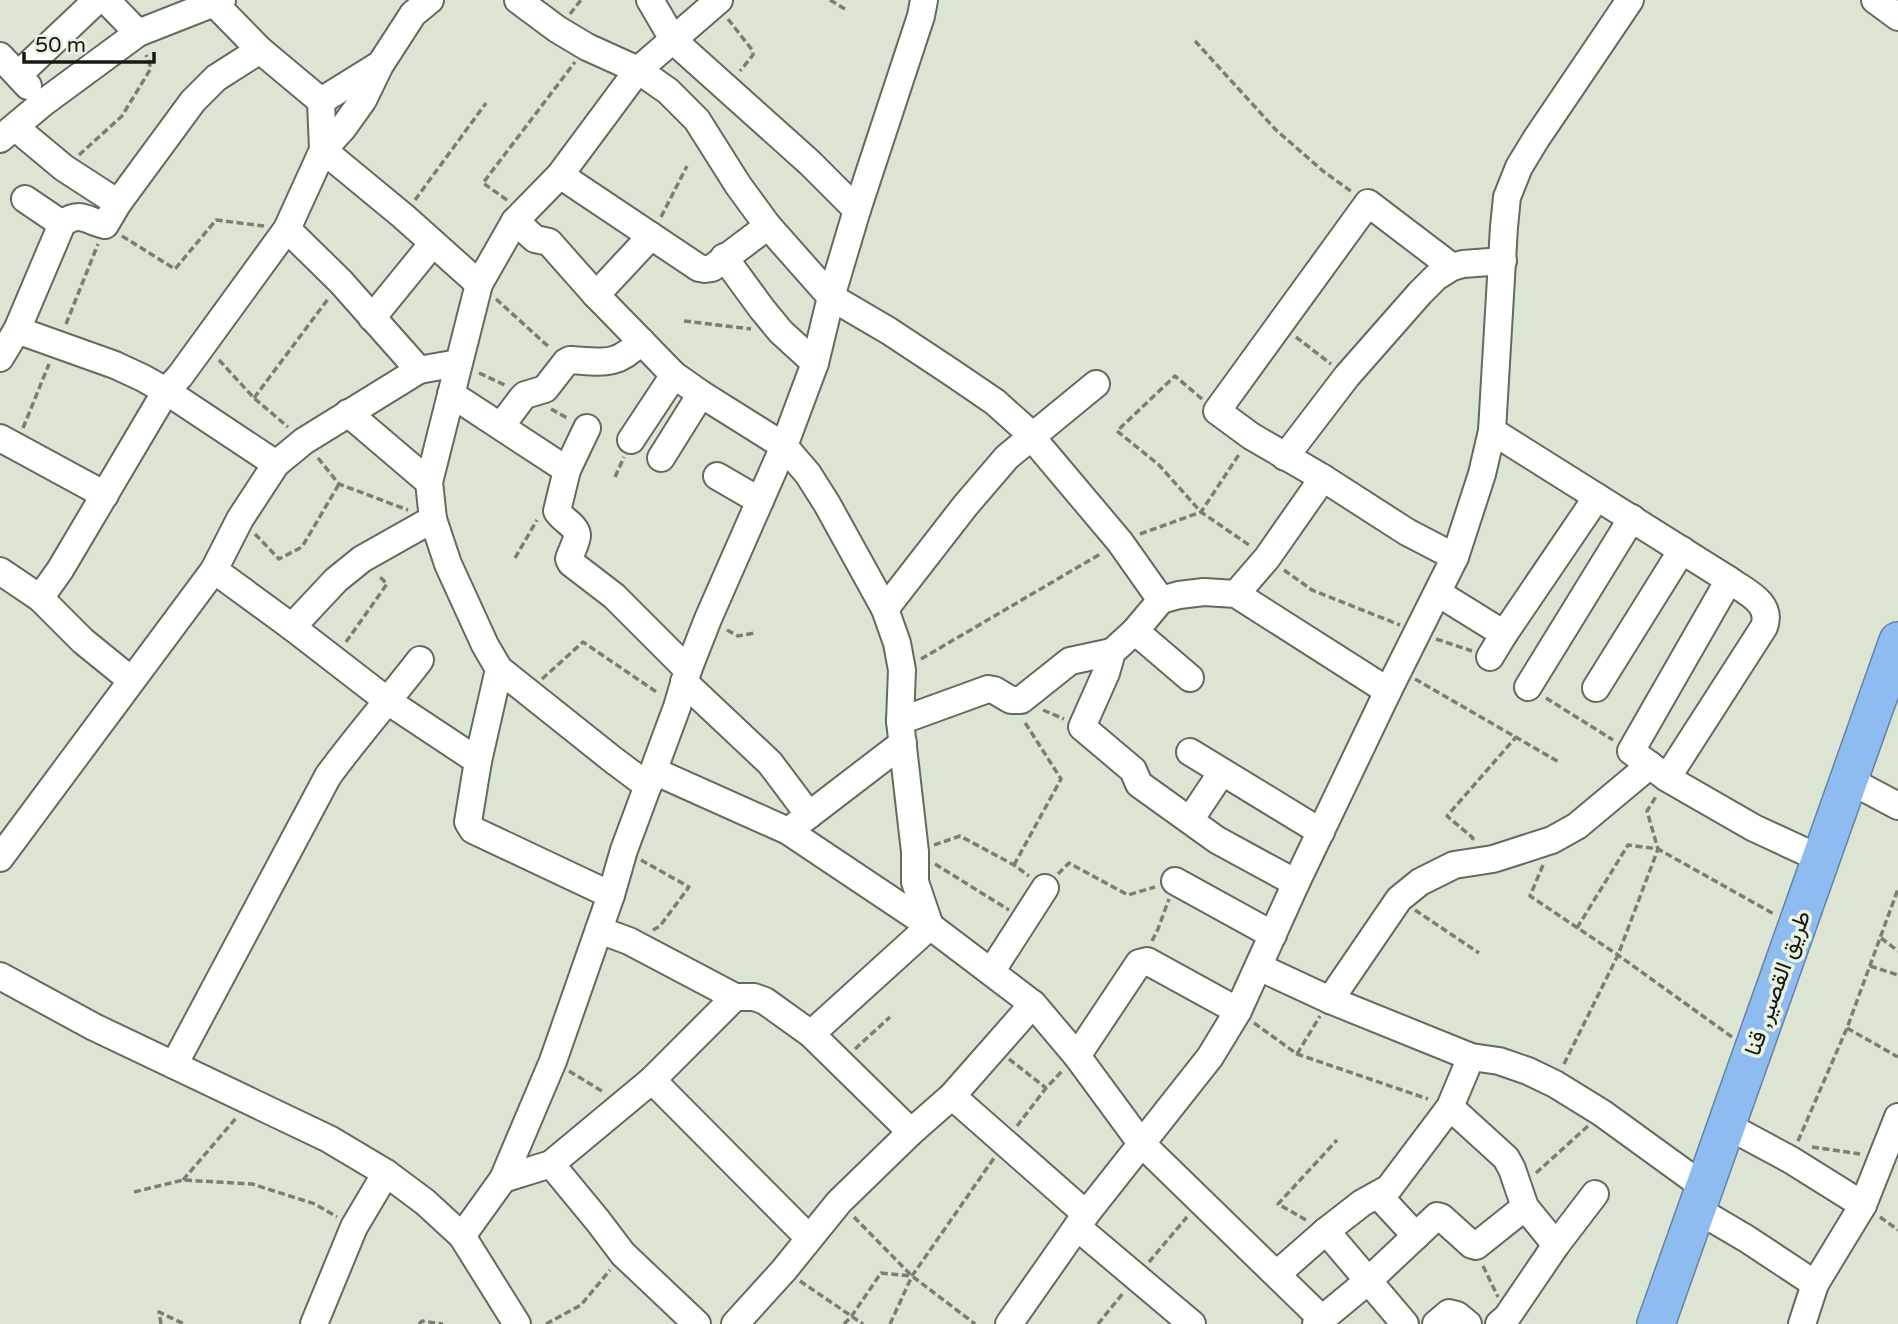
<svg xmlns="http://www.w3.org/2000/svg" width="1898" height="1324" font-family="'Varela Round',Vazirmatn,sans-serif">
<style>
.lines{fill:none;stroke-linecap:round;stroke-linejoin:round}
.minor-casing{stroke:#626b5c;stroke-width:30}
.highway-casing{stroke:#6483a4;stroke-width:40}
.path{stroke:#797f74;stroke-width:3.5;stroke-dasharray:7 3.5;stroke-linecap:butt}
.minor{stroke:#fff;stroke-width:26}
.highway{stroke:#8ebcf1;stroke-width:37}
.labels{text-anchor:middle;stroke-width:7;stroke-linejoin:round;paint-order:stroke}
.street-label{font-size:23px;fill:#171a14;stroke:#e9f2e1}
</style>
<rect width="100%" height="100%" fill="#dce5d4"/>
<g class="lines">
<g class="minor-casing">
<g id="minor">
<path d="M106,0L138,33"/>
<path d="M211,0L260,50L321,101L323,150L403,216L479,284"/>
<path d="M518,0L557,29L587,47L638,70L668,91L697,120L738,185L768,226L831,297L889,331L951,372L995,402L1024,428L1120,542L1161,600"/>
<path d="M650,0L674,41L810,163L857,210"/>
<path d="M1875,0L1898,17"/>
<path d="M0,56L28,86"/>
<path d="M18,75L97,0"/>
<path d="M321,101L379,65"/>
<path d="M16,128L64,168L118,203"/>
<path d="M0,139L43,103L138,33L222,0"/>
<path d="M560,175L699,268L705,269L712,268L768,226"/>
<path d="M25,199L62,224"/>
<path d="M515,221L535,239L549,242L596,295L674,375L701,394L784,446L808,474L827,504L885,609L897,643L902,670L900,721L915,852V882L930,926"/>
<path d="M287,229L341,282L419,370"/>
<path d="M724,257L762,309L781,332L815,363"/>
<path d="M1452,267L1368,203L1217,411L1251,436L1323,478L1407,532L1455,557"/>
<path d="M596,295L651,236"/>
<path d="M372,318L433,243"/>
<path d="M17,330L115,365L143,378L166,391L276,464"/>
<path d="M0,358L17,330L62,224C80,210 87,221 105,225L118,203L193,101L216,78L260,50"/>
<path d="M451,394L567,470"/>
<path d="M348,413L429,482"/>
<path d="M501,426L522,398L525,395L545,389L566,362L570,360C602,362 617,367 641,341"/>
<path d="M587,428L567,470L557,511C561,519 576,525 577,535C577,542 571,552 569,559L571,563L614,596L688,670"/>
<path d="M1492,431L1729,580C1746,592 1773,603 1764,627L1667,778"/>
<path d="M0,438L105,495"/>
<path d="M631,440L674,375"/>
<path d="M1285,457L1347,376L1420,293L1436,277L1452,267L1463,264L1503,261"/>
<path d="M661,458L701,394"/>
<path d="M717,476L760,501"/>
<path d="M214,570L292,627L389,702L478,761"/>
<path d="M0,571L40,598L83,641L131,680"/>
<path d="M1729,580L1631,751L1667,778L1700,797L1754,828L1821,859"/>
<path d="M1438,593L1504,634"/>
<path d="M1236,594L1267,558L1323,478"/>
<path d="M40,598L60,570L166,391L180,376L287,229L323,150L343,128L363,100L380,65L413,14L430,0"/>
<path d="M885,609L965,506L1007,457L1096,384"/>
<path d="M292,627L336,580L362,559L433,519"/>
<path d="M1135,631L1190,678"/>
<path d="M1490,657L1504,634L1597,497"/>
<path d="M499,669L478,761L468,822L473,830L611,895"/>
<path d="M684,682L770,763L809,815"/>
<path d="M1528,687L1632,518"/>
<path d="M1596,688L1682,550"/>
<path d="M900,721L988,689L994,690L1011,700H1021L1070,661L1112,652"/>
<path d="M1190,752L1321,832"/>
<path d="M654,771L788,831L930,926L1033,1004L1077,1056L1141,1143L1322,1319"/>
<path d="M1849,780L1898,806"/>
<path d="M648,786L612,759L499,669L485,645L448,564L433,519L429,482L479,284L515,221L560,175L638,70L719,0"/>
<path d="M1190,820L1222,772"/>
<path d="M796,825L903,743"/>
<path d="M0,858L214,570L240,519L276,464L304,441L419,370L458,363"/>
<path d="M1175,881L1273,935"/>
<path d="M1296,883L1217,840L1139,784L1133,770L1082,727L1106,673L1112,652L1135,631L1161,600L1179,595L1204,592L1236,594L1388,691"/>
<path d="M599,930L629,941L735,997H754L765,1001L811,1034L911,1132"/>
<path d="M1259,967L1330,1000L1471,1057L1499,1061L1528,1071L1555,1084L1602,1113L1704,1187"/>
<path d="M991,972L1045,888"/>
<path d="M0,976L94,1027L329,1139L386,1173L425,1202L462,1236L517,1324"/>
<path d="M1330,1000L1399,899L1420,882L1454,865L1493,859L1552,840L1577,826L1650,765"/>
<path d="M811,1034L930,926"/>
<path d="M1077,1056L1139,963L1147,961L1238,1011"/>
<path d="M174,1065L328,776C357,736 390,699 420,660"/>
<path d="M652,1080L809,1238"/>
<path d="M952,1096L1086,1214"/>
<path d="M1450,1107L1506,1158L1512,1169L1525,1207L1556,1245"/>
<path d="M1726,1125L1791,1160L1863,1205"/>
<path d="M551,1164L598,1221L623,1254L697,1324"/>
<path d="M503,1179L551,1164L652,1080L735,997"/>
<path d="M1378,1195L1416,1236"/>
<path d="M1696,1209L1747,1239L1815,1284"/>
<path d="M1077,1227L1192,1324"/>
<path d="M1326,1231L1405,1324"/>
<path d="M462,1236L503,1179L553,1061L611,895L624,850L677,707L688,670L708,619L784,446L815,363L831,297L857,210L921,16L924,0"/>
<path d="M1277,1274L1326,1231L1362,1203L1389,1188L1450,1107L1471,1057"/>
<path d="M314,1324L354,1227L386,1173"/>
<path d="M735,1324L784,1270L839,1202L911,1132L952,1096L1033,1004"/>
<path d="M1009,1324L1086,1214L1210,1057L1238,1011L1296,883L1388,691L1455,557L1482,474L1492,431L1504,227L1507,197L1519,167L1536,139L1630,0"/>
<path d="M1316,1324L1368,1281L1437,1216L1441,1217L1472,1245L1476,1246L1525,1207"/>
<path d="M1436,1324L1449,1313L1457,1315L1468,1324"/>
<path d="M1499,1324L1507,1317L1556,1245L1595,1194"/>
<path d="M1802,1324L1815,1284L1863,1205L1898,1117"/>
</g>
</g>
<g class="highway-casing">
<path id="highway" d="M1656,1324L1898,641"/>
</g>
<g class="path">
<path d="M830,0L845,9"/>
<path d="M570,14L581,0"/>
<path d="M728,19L753,51V55L740,71"/>
<path d="M1195,41L1276,130L1323,171L1352,192"/>
<path d="M79,155L122,116L151,68L146,55"/>
<path d="M415,200L486,103"/>
<path d="M507,200L483,183L575,62"/>
<path d="M661,217L687,166"/>
<path d="M122,236L175,269L216,220L264,226"/>
<path d="M496,299L550,348"/>
<path d="M684,321L751,329"/>
<path d="M66,324L98,244"/>
<path d="M1296,337L1331,364"/>
<path d="M219,360L254,398L288,427"/>
<path d="M479,373L507,386"/>
<path d="M254,398L328,299"/>
<path d="M1202,399L1175,376L1117,431L1159,465L1201,512L1249,545"/>
<path d="M551,409L569,419"/>
<path d="M23,428L49,364"/>
<path d="M318,458L339,484L408,510"/>
<path d="M615,477L624,457"/>
<path d="M255,534L279,559L302,547L339,484"/>
<path d="M1140,534L1201,512L1240,453"/>
<path d="M515,558L537,520"/>
<path d="M1284,570L1312,590L1400,625"/>
<path d="M727,630L738,636L755,633"/>
<path d="M1436,639L1472,651"/>
<path d="M346,642L387,584L378,575"/>
<path d="M921,659L1102,553"/>
<path d="M542,679L583,642L658,693"/>
<path d="M1415,679L1559,762"/>
<path d="M1546,698L1613,740"/>
<path d="M1043,710L1064,719"/>
<path d="M1472,840L1473,838L1447,816L1516,737"/>
<path d="M934,845L960,836L1014,865L1029,876"/>
<path d="M641,860L689,887L660,926L653,930"/>
<path d="M935,864L1009,910"/>
<path d="M1014,865L1061,779L1024,721"/>
<path d="M1543,865L1530,896L1618,955L1732,1037"/>
<path d="M1058,874L1069,863L1128,895L1155,887"/>
<path d="M1415,910L1479,953"/>
<path d="M1577,928L1628,845L1658,849L1774,914"/>
<path d="M1881,938L1898,951"/>
<path d="M1152,941L1158,929L1169,899"/>
<path d="M1870,966L1898,975"/>
<path d="M1254,1023L1297,1054L1428,1099"/>
<path d="M1847,1028L1898,1057"/>
<path d="M855,1049L890,1017"/>
<path d="M1297,1054L1320,1016"/>
<path d="M1009,1059L1046,1088"/>
<path d="M1564,1064L1618,955L1658,849L1647,811L1657,795"/>
<path d="M569,1071L605,1093"/>
<path d="M1017,1126L1046,1088L1063,1070"/>
<path d="M1798,1141L1847,1028L1898,889"/>
<path d="M1812,1147L1860,1154"/>
<path d="M1536,1173L1588,1126"/>
<path d="M183,1180L237,1117"/>
<path d="M134,1192L183,1180L252,1184L315,1204L337,1217"/>
<path d="M854,1217L912,1276L975,1324"/>
<path d="M1880,1217L1898,1230"/>
<path d="M1306,1220L1278,1204L1337,1140"/>
<path d="M1149,1262L1187,1217"/>
<path d="M1483,1266L1498,1297"/>
<path d="M800,1281L863,1324"/>
<path d="M161,1324L159,1312L184,1324"/>
<path d="M419,1324L422,1321L443,1324"/>
<path d="M546,1324L581,1305L610,1270"/>
<path d="M844,1324L851,1317L881,1273L911,1276"/>
<path d="M890,1324L912,1276L994,1158"/>
<path d="M1098,1324L1124,1292"/>
</g>
<use href="#minor" class="minor"/>
<use href="#highway" class="highway"/>
</g>
<g class="labels">
<g class="street-label">
<text transform="translate(1777 983) rotate(-70)" y="8">طريق القصير, قنا</text>
</g>
</g>
<path d="M24 52v10h130v-10" fill="none" stroke="#171a14" stroke-width="3.5"/>
<text x="35" y="52" font-size="21" fill="#171a14" stroke="#e9f2e1" stroke-width="5" paint-order="stroke">50 m</text>
</svg>
